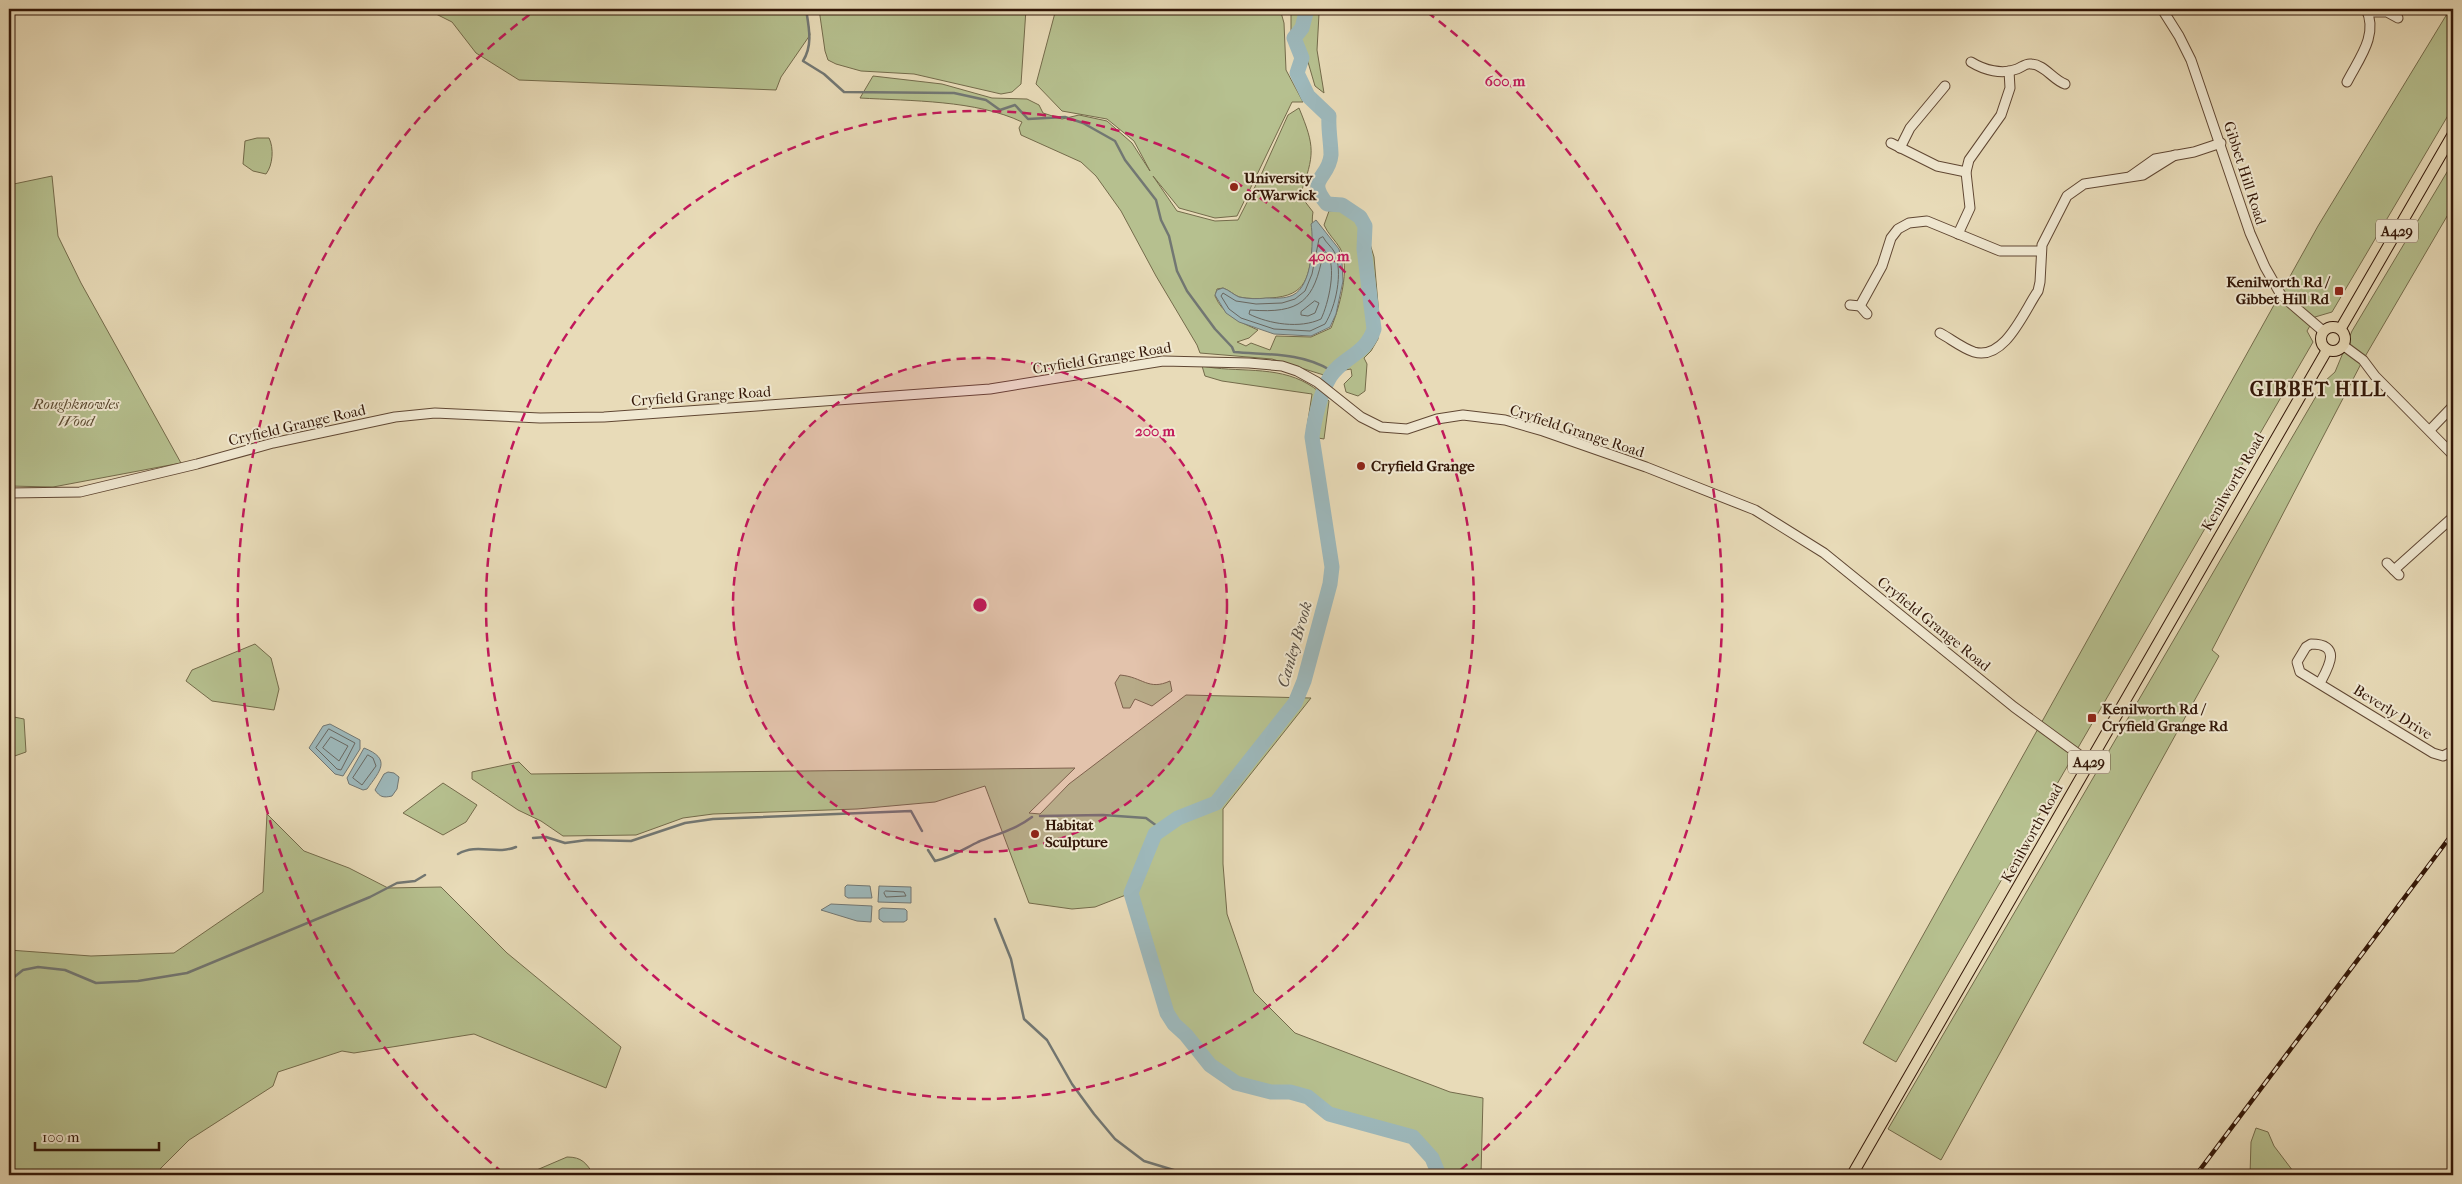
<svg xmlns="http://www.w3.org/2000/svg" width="2462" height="1184" font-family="'IM FELL French Canon',serif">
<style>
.green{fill:#b6c08f;stroke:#746b4b}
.water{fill:#9db8bb;stroke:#727773}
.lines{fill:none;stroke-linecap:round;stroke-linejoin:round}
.shore{stroke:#686761;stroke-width:1}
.stream{stroke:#727773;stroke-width:2.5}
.river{stroke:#9db8bb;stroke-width:15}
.minor-casing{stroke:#604733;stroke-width:11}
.major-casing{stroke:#321607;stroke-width:12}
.minor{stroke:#f0e8d1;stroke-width:9}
.major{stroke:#e8dbb8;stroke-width:10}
.rail-casing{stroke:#321607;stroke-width:4.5}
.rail{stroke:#f0e8d1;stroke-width:2.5;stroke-dasharray:8;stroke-linecap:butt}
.ring{fill:none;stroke:#c2185b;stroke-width:2.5;stroke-dasharray:9 6}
.poi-dot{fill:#8f2418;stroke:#f0e8d1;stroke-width:2}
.labels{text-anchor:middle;stroke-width:4;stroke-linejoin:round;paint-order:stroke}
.shield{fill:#f0e8d1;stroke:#6b5544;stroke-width:1}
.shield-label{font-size:14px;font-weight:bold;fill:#321607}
.street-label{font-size:15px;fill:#321607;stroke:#f0e8d1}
.poi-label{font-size:15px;font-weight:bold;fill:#321607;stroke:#f0e8d1;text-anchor:start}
.park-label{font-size:15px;font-style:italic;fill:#5a4930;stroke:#f0e8d1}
.water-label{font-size:16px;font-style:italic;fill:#574f46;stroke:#f0e8d1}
.district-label{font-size:20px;font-weight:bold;letter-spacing:1px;fill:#321607;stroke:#f0e8d1}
.centre{fill:#c2185b;stroke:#f0e8d1;stroke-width:2.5}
.ring-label{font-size:15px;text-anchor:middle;font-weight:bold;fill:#c2185b;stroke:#f0e8d1;stroke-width:4;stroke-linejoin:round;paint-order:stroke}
</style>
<rect width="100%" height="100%" fill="#e8dbb8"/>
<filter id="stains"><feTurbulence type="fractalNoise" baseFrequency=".004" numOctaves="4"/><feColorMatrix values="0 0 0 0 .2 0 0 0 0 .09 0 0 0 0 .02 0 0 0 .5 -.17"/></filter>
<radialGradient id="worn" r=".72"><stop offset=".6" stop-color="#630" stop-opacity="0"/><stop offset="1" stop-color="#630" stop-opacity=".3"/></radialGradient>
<g class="green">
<path d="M426,9H806L810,35L781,77L776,90L519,80L476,53L452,22Z"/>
<path d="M819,9H1026L1021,84L1012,92L1001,94L914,74L861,71L836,64L828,60L825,51Z"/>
<path d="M1056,9H1280L1284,23L1286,70L1303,102H1292L1237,216L1215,218L1179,208L1153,176L1177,211L1215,221L1238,220L1261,175L1288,115L1299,108C1315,147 1315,154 1300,195L1313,212C1311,223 1314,232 1313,243C1309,276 1308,296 1270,298C1260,299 1249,299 1239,297C1234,295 1229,290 1223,288L1217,289L1215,296C1223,315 1240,322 1258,330L1249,338L1237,342L1246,346L1251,343L1270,350L1276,336L1311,337L1331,328C1339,309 1351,267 1340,248C1335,240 1328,234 1324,225L1329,211L1341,210L1357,221L1359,228L1368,237L1374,257L1379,316L1378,339L1371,351L1364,358L1367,364L1365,391L1358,396L1346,392L1344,384L1352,376L1351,369L1339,371L1333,381L1327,376L1272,359L1200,353L1197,345L1156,276L1121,211L1096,176L1081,162L1021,135L1019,128L1022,122C976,100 911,101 860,98L873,76L942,84L992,98L1027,99L1039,105L1043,113L1062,119L1079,115L1107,121L1132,143L1150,171L1134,141L1107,119L1062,111L1036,84Z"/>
<path d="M1291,9H1322L1319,14L1317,50L1324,93L1315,86L1303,45L1291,40Z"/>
<path d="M2450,9H2453V107L2332,312L2315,317L2307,331L2313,342L1896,1062L1863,1043L2318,226Z"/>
<path d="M257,138H269C274,148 273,165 266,174L253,171L243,164L245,141Z"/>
<path d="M2453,162V206L2363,360L2212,650L2219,656L1941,1160L1888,1129L2325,381L2335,372L2352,331Z"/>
<path d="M52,176L58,236L81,283L181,463L53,487L9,486V185Z"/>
<path d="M1202,366C1236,373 1276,365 1308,384C1316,388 1322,395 1329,401L1324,439L1312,437L1307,427L1312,394L1222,381L1205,376Z"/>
<path d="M255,644L271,658L279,689L274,710L212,701L186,681L192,670Z"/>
<path d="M1120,675C1143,677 1148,691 1170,681L1172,691L1152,706L1135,699L1130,708H1123L1115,683Z"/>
<path d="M1186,695L1311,698L1223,809V864L1227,914L1254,992L1295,1033L1450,1092L1483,1098L1481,1175H1439C1434,1163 1428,1149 1417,1140C1403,1129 1351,1123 1330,1115C1315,1108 1310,1096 1292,1092C1273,1089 1253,1091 1236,1083C1214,1073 1202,1052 1187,1036C1179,1028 1173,1023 1167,1013L1131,893L1095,907L1072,909L1029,903L985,786L935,802L857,809L713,814L683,818L636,835L563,836L541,821L518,810L472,779V772L519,762L531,774L1075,768L1029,813L1040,814L1069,784Z"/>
<path d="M9,716L24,719L26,752L9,758Z"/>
<path d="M443,783L477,805L466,822L443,835L403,813Z"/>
<path d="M267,814L304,851L349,868L388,888L441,887L507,953L621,1047L606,1088L474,1034L354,1053L342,1051L278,1072L273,1086L189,1140L154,1175H9V950L91,956L174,953L263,892Z"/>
<path d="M2256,1128L2268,1132L2274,1146L2296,1175H2250L2251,1142Z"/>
<path d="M567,1157C582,1157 586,1163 594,1175H525Z"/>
</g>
<g class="water">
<path d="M1316,220L1339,249L1342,263L1343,281L1336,314L1330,327L1311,336L1274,334L1239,322L1226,313L1215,295L1217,290L1223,288C1229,290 1234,295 1239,297C1248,299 1258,299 1266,298C1275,298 1285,299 1293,295C1312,286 1314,242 1311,224Z"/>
<path d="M330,724L360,740V749L343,776L335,774L309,748L323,726Z"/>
<path d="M364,748C392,759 380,771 367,789L363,790L349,784L347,778Z"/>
<path d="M388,772L394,773L399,777L397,789L392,796C383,798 380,797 375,790L384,774Z"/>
<path d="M847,885L870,886L872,898H848L845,896V887Z"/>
<path d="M879,886L911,887V903L878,902Z"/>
<path d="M831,904L872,906L871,922L857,921L821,910Z"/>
<path d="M882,908L905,909L907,911V920L904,922H883L879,919V910Z"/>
</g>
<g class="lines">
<g class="shore">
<path d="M1323,237C1326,243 1332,247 1335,253C1343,273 1336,306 1325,324L1310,331L1274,329L1241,318L1229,309L1221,296L1223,293L1236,301L1256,304L1282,303L1295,299L1305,291L1312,274L1319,239Z"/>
<path d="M1326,252C1338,265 1328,305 1321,319C1300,329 1269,324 1249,314L1250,310C1301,314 1314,301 1323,254Z"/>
<path d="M1315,301L1319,303L1315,313L1308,316L1301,315V312Z"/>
<path d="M329,729L355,743L341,770L337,769L316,748Z"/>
<path d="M331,737L348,746L339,761L323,748Z"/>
<path d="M368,755L373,758L376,766L362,785L353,778Z"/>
<path d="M886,891L904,892L906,896L886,897L884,893Z"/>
</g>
<g class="stream">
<path d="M806,9C809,28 813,45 803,61L824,74L844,92L954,93L986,100L1000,110L1015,105L1028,119L1065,117L1083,123L1115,141L1125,160L1156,200L1161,220L1169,236L1177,271L1187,291L1215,329L1232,347L1234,352C1266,355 1301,352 1330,370V377"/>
<path d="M1040,816L1103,815L1146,818L1161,829"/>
<path d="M533,838L546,837L565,843L587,840L631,841L685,823L713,819L911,811L922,831"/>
<path d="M928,850L935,861C950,858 964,849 978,842C997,834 1015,830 1032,817"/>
<path d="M458,854C477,843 496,855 516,847"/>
<path d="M995,919L1011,959L1024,1019L1047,1040L1072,1084L1094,1114L1115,1139L1144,1161L1190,1175"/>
<path d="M9,976L13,978L23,970L38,967L65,970L96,983L138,981L187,973L370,897L397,883L415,881L425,875"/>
</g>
<path class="river" d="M1307,9L1302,28L1294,38L1302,58L1297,73L1308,96L1329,116C1328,129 1331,143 1331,155C1329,179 1305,178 1327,204L1342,205L1360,217L1365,226L1364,249L1374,329C1366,355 1342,357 1330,377C1321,391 1314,421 1312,437L1332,567L1330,584L1304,681L1295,703L1216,803L1178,818L1155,834L1131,893L1167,1013L1174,1024L1186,1035L1210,1065L1236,1083L1271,1092H1290L1308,1097L1329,1114L1413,1137L1432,1158L1439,1175"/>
<g class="minor-casing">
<g id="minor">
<path d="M2162,9L2179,36L2191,60L2250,233L2265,267L2281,295L2323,331"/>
<path d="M2368,12H2387L2398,18"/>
<path d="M1971,62C1984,70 2002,75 2017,69C2022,67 2026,63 2031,64C2044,64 2053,80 2065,84"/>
<path d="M2347,82C2358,60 2379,35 2366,9"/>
<path d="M1891,143L1937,166L1966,172"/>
<path d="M1900,148L1910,128L1945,86"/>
<path d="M2131,176L2155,159L2194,152L2221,143"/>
<path d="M1958,234L1970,208L1966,172L1969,160L2001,115L2010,88L2009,71"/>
<path d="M1850,305L1860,306L1882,266L1891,238L1898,229L1909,223L1927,221L2000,251H2040"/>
<path d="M1860,306L1867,314"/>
<path d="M1940,333C1951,339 1962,348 1974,352C2005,361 2024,311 2038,291L2040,282L2042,245L2067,196L2084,184L2143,175L2175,155"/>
<path d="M2344,346L2363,360L2375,376L2453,455"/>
<path d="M2430,430L2453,406"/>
<path d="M9,493L80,492L197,464L273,443L395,417L435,413L540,418L604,417L990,389L1163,361L1249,363L1282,366L1297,371L1317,382L1361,417L1381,427L1407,429L1437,419L1463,415L1505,420L1543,431L1646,467L1755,510L1824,553L2014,707L2089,762"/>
<path d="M2387,563L2399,575"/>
<path d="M2394,570L2453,517"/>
<path d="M2320,683C2328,668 2343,644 2311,644L2306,647L2297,662L2300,672L2433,753L2443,756L2453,751"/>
</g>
</g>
<g class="major-casing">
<g id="major">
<circle cx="2333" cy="339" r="12"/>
<path d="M2341,328L2453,134"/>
<path d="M1852,1175L2327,350"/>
</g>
</g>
<use href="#minor" class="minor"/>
<use href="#major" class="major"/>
<g class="rail-casing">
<path id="rail" d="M2196,1175L2453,833"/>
</g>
<use href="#rail" class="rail"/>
</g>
<circle cx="980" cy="605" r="247" fill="#c2185b" fill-opacity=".12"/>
<g class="ring">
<circle cx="980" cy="605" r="247"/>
<circle cx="980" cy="605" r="494"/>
<path d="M503 1173A742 742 0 0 1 533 12M1427 12A742 742 0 0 1 1457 1173"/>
</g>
<g class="poi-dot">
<circle cx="1234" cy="187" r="5"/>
<rect x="2334" y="286" width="10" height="10" rx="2.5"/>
<circle cx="1361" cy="466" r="5"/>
<rect x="2087" y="713" width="10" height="10" rx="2.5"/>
<circle cx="1035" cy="834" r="5"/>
</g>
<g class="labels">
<g class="shield">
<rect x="2376" y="219.5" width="42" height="23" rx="4"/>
<rect x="2068" y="750.5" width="42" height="23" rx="4"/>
</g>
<g class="shield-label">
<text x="2397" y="236">A429</text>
<text x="2089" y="767">A429</text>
</g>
<g class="street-label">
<text transform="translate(2245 173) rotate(72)" y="5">Gibbet Hill Road</text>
<text transform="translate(1102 358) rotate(-9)" y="5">Cryfield Grange Road</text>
<text transform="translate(701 396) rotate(-4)" y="5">Cryfield Grange Road</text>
<text transform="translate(297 425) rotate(-13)" y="5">Cryfield Grange Road</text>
<text transform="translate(1577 431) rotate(18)" y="5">Cryfield Grange Road</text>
<text transform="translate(2233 482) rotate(-60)" y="5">Kenilworth Road</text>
<text transform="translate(1934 624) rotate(39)" y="5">Cryfield Grange Road</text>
<text transform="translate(2393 712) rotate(32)" y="5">Beverly Drive</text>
<text transform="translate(2032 833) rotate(-61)" y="5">Kenilworth Road</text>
</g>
<g class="poi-label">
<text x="1244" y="183">University<tspan x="1244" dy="17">of Warwick</tspan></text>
<text x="2329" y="287" text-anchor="end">Kenilworth Rd /<tspan x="2329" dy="17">Gibbet Hill Rd</tspan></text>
<text x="1371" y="471">Cryfield Grange</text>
<text x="2102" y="714">Kenilworth Rd /<tspan x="2102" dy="17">Cryfield Grange Rd</tspan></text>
<text x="1045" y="830">Habitat<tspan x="1045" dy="17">Sculpture</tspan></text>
</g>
<g class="park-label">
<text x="76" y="409">Roughknowles<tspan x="76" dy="17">Wood</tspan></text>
</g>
<g class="water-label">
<text transform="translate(1294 644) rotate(-74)" y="6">Canley Brook</text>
</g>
<g class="district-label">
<text x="2318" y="396">GIBBET HILL</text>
</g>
</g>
<circle cx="980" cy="605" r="8" class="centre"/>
<g class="ring-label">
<text x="1505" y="86">600 m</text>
<text x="1329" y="261">400 m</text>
<text x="1155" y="436">200 m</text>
</g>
<rect width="2462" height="1184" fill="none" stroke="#e8dbb8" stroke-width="30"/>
<rect x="10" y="10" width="2442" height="1164" fill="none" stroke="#321607" stroke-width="2.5"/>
<rect x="15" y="15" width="2432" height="1154" fill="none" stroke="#321607"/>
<path d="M35 1142v8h124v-8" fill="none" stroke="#321607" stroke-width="2.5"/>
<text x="42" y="1142" font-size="15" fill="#321607" stroke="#f0e8d1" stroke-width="4" paint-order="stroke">100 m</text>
<rect width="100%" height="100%" filter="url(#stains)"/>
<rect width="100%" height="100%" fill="url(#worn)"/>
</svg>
